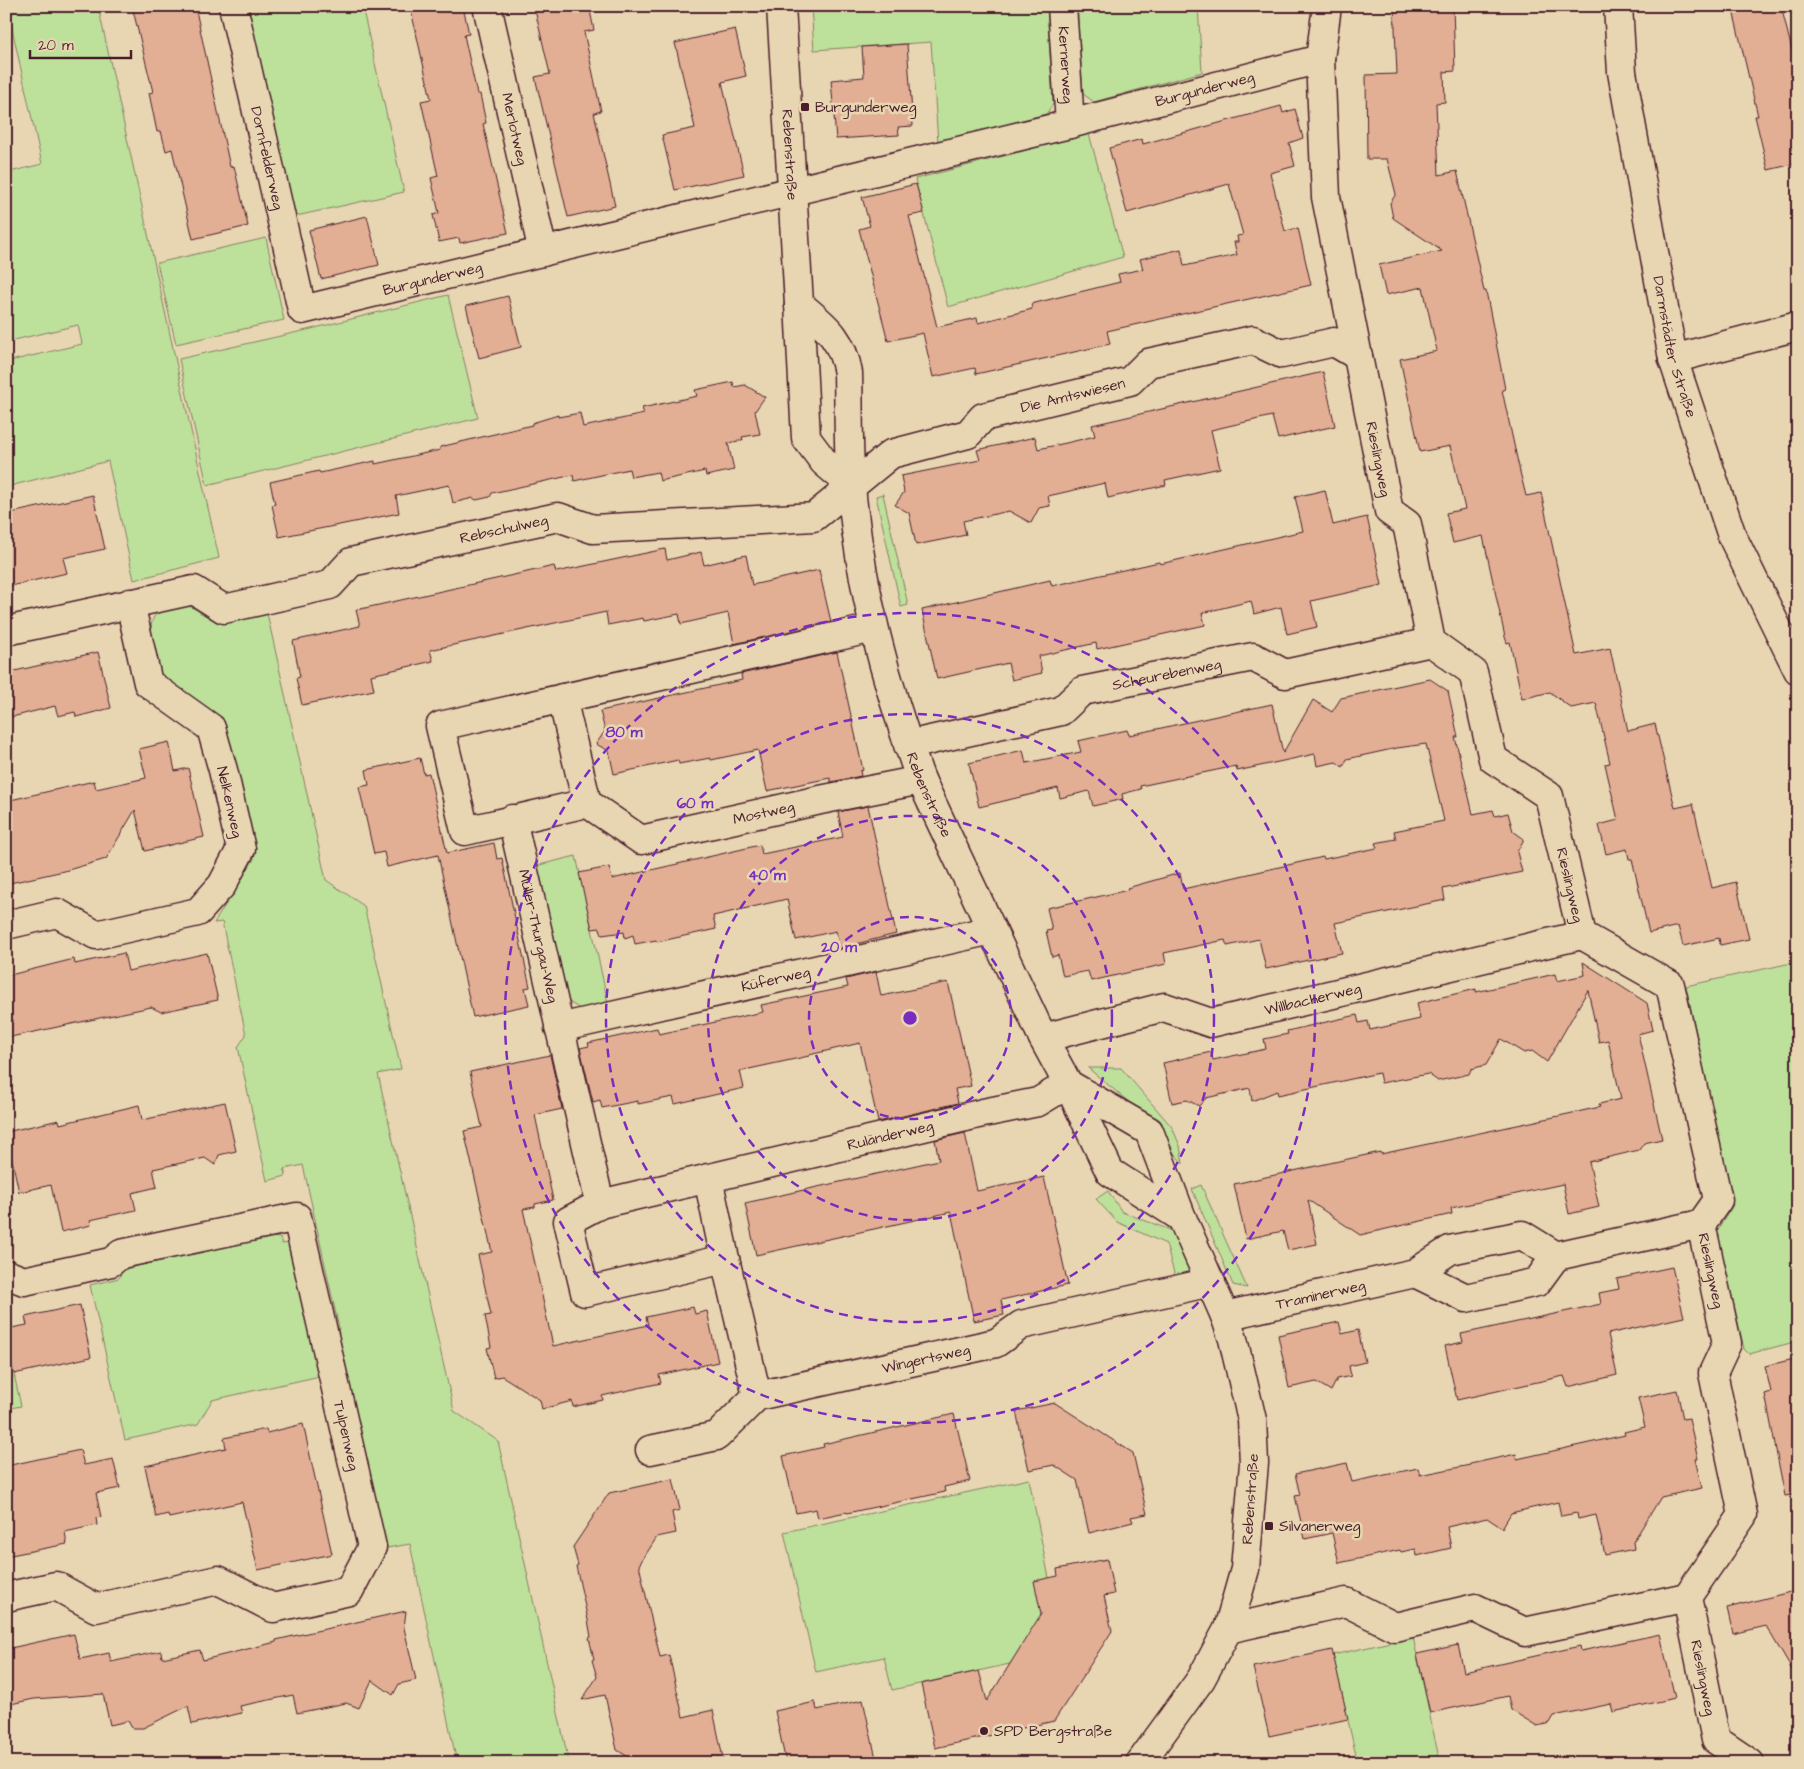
<svg xmlns="http://www.w3.org/2000/svg" width="1804" height="1769" font-family="'Architects Daughter',sans-serif">
<style>
.green{fill:#bde19b;stroke:#848063}
.building{fill:#e2af95;stroke:#4a1f2b}
.lines{fill:none;stroke-linecap:round;stroke-linejoin:round}
.minor-casing{stroke:#4a1f2b;stroke-width:31}
.major-casing{stroke:#4a1f2b;stroke-width:31}
.minor{stroke:#e8d6b3;stroke-width:28}
.major{stroke:#e8d6b3;stroke-width:28}
.ring{fill:none;stroke:#7b2cbf;stroke-width:2.5;stroke-dasharray:9 6}
.poi-dot{fill:#4a1f2b;stroke:#e8d6b3;stroke-width:2}
.labels{text-anchor:middle;stroke-width:5;stroke-linejoin:round;paint-order:stroke}
.street-label{font-size:15px;fill:#4a1f2b;stroke:#e8d6b3}
.poi-label{font-size:15px;fill:#4a1f2b;stroke:#e8d6b3;text-anchor:start}
.centre{fill:#7b2cbf;stroke:#e8d6b3;stroke-width:2.5}
.ring-label{font-size:15px;text-anchor:middle;font-weight:bold;fill:#7b2cbf;stroke:#e8d6b3;stroke-width:5;stroke-linejoin:round;paint-order:stroke}
</style>
<rect width="100%" height="100%" fill="#e8d6b3"/>
<filter id="ink" filterUnits="userSpaceOnUse"><feTurbulence type="fractalNoise" baseFrequency=".02" numOctaves="2"/><feDisplacementMap in="SourceGraphic" scale="10" xChannelSelector="R" yChannelSelector="G"/><feConvolveMatrix kernelMatrix="1 2 1 2 8 2 1 2 1" color-interpolation-filters="sRGB"/></filter>
<g filter="url(#ink)">
<g class="green">
<path d="M7,6H98L219,558L134,580L108,461L6,487V362L82,344L78,325L6,342V173L42,164Z"/>
<path d="M244,6H362L404,192L292,217Z"/>
<path d="M811,6H929V9L972,6H1047L1053,104L1046,114L938,142L931,42L814,50Z"/>
<path d="M1077,6H1198L1202,72L1094,102L1083,94Z"/>
<path d="M1089,134L1123,257L948,307L915,179Z"/>
<path d="M266,238L284,320L176,344L157,263Z"/>
<path d="M448,295L478,418L207,485L179,359L307,330Z"/>
<path d="M883,494L908,605L901,607L876,496Z"/>
<path d="M188,605L218,623L267,613L326,880L364,906L401,1069L378,1074L454,1411L498,1441L569,1763H457L410,1544L387,1548L364,1447L352,1439L330,1342L339,1328L303,1165L284,1169L286,1176L267,1181L238,1047L246,1035L222,922L214,923L254,859L223,718L161,678C157,662 141,621 160,611C168,607 179,607 188,605Z"/>
<path d="M576,856L608,1003L586,1013L560,996L531,867Z"/>
<path d="M1796,962L1798,966V1341L1749,1354L1744,1349L1717,1231L1733,1205L1686,986Z"/>
<path d="M1088,1068H1121L1172,1127L1180,1146L1183,1164L1142,1113Z"/>
<path d="M1201,1185L1247,1288L1233,1285L1192,1189Z"/>
<path d="M1108,1191L1122,1212L1181,1234L1194,1274L1175,1277L1166,1244L1117,1222L1096,1199Z"/>
<path d="M269,1237L280,1238L282,1244L288,1243L293,1253L320,1376L212,1400L198,1424L125,1440L90,1285L119,1278L124,1269Z"/>
<path d="M6,1338L21,1406L6,1409Z"/>
<path d="M1029,1479L1049,1578L1042,1618L1014,1663L892,1690L884,1657L816,1672L784,1532Z"/>
<path d="M1413,1637L1440,1763H1349L1357,1760L1333,1655Z"/>
</g>
<g class="building">
<path d="M132,6H195L230,167L234,166L248,226L193,239L172,149L166,151L161,131L157,132L149,93L153,92Z"/>
<path d="M410,6H463L469,34L464,35L477,94H480L486,123L483,124L508,233L460,243L459,238L439,242L433,215L439,213L431,178L438,176L421,101L431,99Z"/>
<path d="M534,6H589L594,30L584,32L601,111L594,113L615,206L568,217L535,77L550,74Z"/>
<path d="M1394,6H1453L1455,71L1444,72L1445,102L1436,103L1439,175L1457,171L1484,291H1486L1505,389L1502,390L1520,472L1526,496L1541,493L1576,655L1610,648L1628,731L1655,724L1675,808L1693,804L1712,888L1736,882L1749,939L1720,945L1719,938L1683,946L1678,926L1649,933L1632,859H1629L1627,849L1606,854L1599,825L1618,820L1605,764L1610,763L1596,703L1571,708L1550,692L1522,699L1510,642L1507,643L1505,637L1483,536L1453,543L1446,513L1465,509L1450,446L1420,452L1400,359L1437,351L1423,287L1386,295L1379,265L1442,251L1393,218L1390,203L1396,194L1387,159H1367L1366,75L1397,74Z"/>
<path d="M1732,6H1781L1798,74V163L1768,170L1755,116H1758Z"/>
<path d="M735,29L746,76L722,82L744,175L675,190L662,135L695,128L675,43Z"/>
<path d="M907,44L913,126L898,127L899,135L836,139L831,80L864,77L862,47Z"/>
<path d="M1281,106L1283,113L1295,109L1303,138L1289,143L1295,166L1270,173L1285,231L1298,228L1311,285L1107,331L1110,344L976,374L975,368L933,377L923,333L888,341L859,229L870,226L862,197L916,184L924,213L909,216L937,327L977,318L978,323L1032,309L1031,304L1120,282L1118,274L1143,269L1140,259L1181,249L1184,266L1237,255L1234,242H1238L1237,236L1243,235L1229,184L1127,213L1109,148L1142,139L1143,144Z"/>
<path d="M367,216L379,265L321,279L309,230Z"/>
<path d="M508,296L521,347L479,358L466,306Z"/>
<path d="M1323,372L1335,426L1278,439L1272,416L1211,430L1220,468L1165,480L1166,485L1108,498L1105,483L1048,496L1050,506L1039,508L1031,523L1009,511L963,521L966,535L916,545L909,513L895,505L904,492L901,476L980,460L977,450L1035,437L1038,449L1066,443L1095,436L1092,425Z"/>
<path d="M733,382L734,387L745,385L765,397L755,411L760,434L742,437L743,440L728,443L734,470L706,476L705,471L660,481L658,472L631,477L629,469L574,481L573,475L492,493L490,497L476,500L473,498L453,503L449,485L396,496L399,513L279,537L272,505L275,504L270,482L319,471L320,473L375,461V464L440,450V447L532,425V423L558,415V417L580,413L583,427L644,414L642,408L697,396L695,390Z"/>
<path d="M1325,490L1333,525L1367,517L1382,585L1311,601L1317,627L1287,634L1281,607L1254,614L1251,601L1202,613L1205,625L1097,649L1096,643L1039,656L1042,673L1012,680L1008,663L937,679L922,610L1050,580L1052,586L1159,562L1160,564L1303,531L1295,497Z"/>
<path d="M93,495L105,549L63,558L67,573L6,587V514Z"/>
<path d="M665,549L667,560L701,552L704,565L746,555L752,585L819,570L831,622L734,644L728,613L681,624L679,614L644,621L643,618L608,625L606,612L430,650L433,661L371,675L374,690L302,705L296,678L300,677L293,641L360,626L356,610L554,566L556,572Z"/>
<path d="M98,652L111,708L76,717L75,712L58,716L55,706L12,717L11,713L6,714V673Z"/>
<path d="M837,652L863,770L860,771L861,776L831,782L830,778L767,791L758,750L711,760L710,758L679,764L678,760L614,774L609,751L596,744L605,731L600,711L742,680L741,674Z"/>
<path d="M1430,679L1448,691L1458,737H1455L1473,814L1493,810L1495,816L1508,813L1513,831L1524,839L1517,852L1522,872L1443,889L1445,900L1335,923L1342,953L1266,969L1259,939L1227,946L1225,940L1164,953L1166,964L1144,969L1091,981L1088,971L1063,976L1058,955L1052,957L1046,931L1052,930L1047,908L1128,890L1127,888L1180,873L1183,889L1323,857L1324,859L1377,848L1375,843L1396,839L1394,831L1444,821L1426,744L1397,748L1347,759L1343,767L1336,762L1317,766L1315,754L1237,771L1236,766L1140,786L1141,789L1122,794L1123,799L1093,806L1089,791L1060,798L1058,788L979,807L969,763L1023,750L1026,763L1081,752L1078,741L1127,730L1129,735L1272,704L1283,753L1313,700L1332,712L1341,698Z"/>
<path d="M169,742L175,771L188,768L204,837L145,851L135,810L106,859L68,870L10,883L6,864V801L94,781L96,789L146,778L139,749Z"/>
<path d="M420,758L424,774L429,773L447,853L494,843L497,859L502,858L530,987L525,988L529,1005L473,1017L438,855L387,867L384,852L374,854L359,787L369,785L366,770Z"/>
<path d="M868,806L896,934L840,948L836,931L796,940L787,899L713,916L716,929L657,942L656,940L635,944L633,935L625,938L624,932L602,935L600,928L592,929L579,873L609,867L612,879L760,845L762,854L843,837L838,812Z"/>
<path d="M124,953L128,971L207,953L218,1000L161,1012L151,1007L6,1038V976L74,959L75,964Z"/>
<path d="M1583,962L1647,1003L1653,1030L1638,1034L1662,1139L1644,1143L1639,1150L1589,1162L1599,1207L1569,1214L1563,1184L1451,1208L1452,1214L1360,1235L1308,1200L1317,1244L1288,1250L1283,1231L1246,1239L1234,1184L1380,1152L1381,1154L1522,1124L1600,1107L1599,1104L1621,1099L1608,1040L1599,1042L1588,990L1547,1062L1532,1051L1524,1053L1501,1039L1486,1065L1471,1069L1469,1074L1438,1081L1428,1074L1381,1083L1379,1073L1278,1095L1277,1091L1252,1101L1250,1088L1206,1098L1199,1106L1187,1100L1172,1103L1163,1063L1211,1052L1213,1060L1266,1049L1264,1039L1288,1034L1287,1031L1357,1015L1359,1023L1368,1021L1370,1030L1420,1019L1417,1003L1476,989V992L1555,974L1557,981L1585,975Z"/>
<path d="M876,972L881,996L948,982L971,1086L955,1089L958,1103L878,1122L860,1043L809,1055V1056L740,1071L744,1088L675,1104L673,1097L638,1104V1101L602,1108L600,1100L593,1102L580,1048L589,1046L588,1043L657,1028L659,1034L763,1012L761,1005L848,987L846,979Z"/>
<path d="M550,1055L562,1109L535,1115L553,1200L535,1204V1207L523,1209L553,1346L648,1325L646,1317L693,1307L695,1314L707,1311L718,1362L659,1375L661,1383L602,1396L603,1400L573,1407L572,1401L542,1409L540,1400L502,1376L494,1378L487,1348L491,1347L485,1316L491,1315L478,1255L492,1252L464,1131L482,1127L470,1072Z"/>
<path d="M225,1102L236,1151L219,1155L215,1165L205,1158L153,1169L157,1187L132,1193L136,1210L90,1220L91,1225L61,1232L51,1185L19,1192L6,1132L59,1120L60,1124L139,1105L142,1120Z"/>
<path d="M965,1133L977,1191L1044,1177L1068,1285L1001,1300L1004,1315L974,1321L951,1212L756,1255L745,1203L939,1160L935,1140Z"/>
<path d="M1672,1267L1684,1317L1608,1334L1617,1375L1568,1387L1564,1376L1457,1400L1445,1346L1463,1342L1461,1334L1601,1304L1599,1293L1619,1289L1617,1279Z"/>
<path d="M80,1305L91,1357L14,1374L6,1337V1329L27,1325L25,1317Z"/>
<path d="M1339,1322L1342,1334L1358,1330L1365,1362L1349,1366L1351,1376L1337,1379L1331,1391L1316,1382L1289,1388L1278,1335Z"/>
<path d="M1794,1359L1798,1374V1494L1785,1496L1765,1394L1771,1392L1765,1366Z"/>
<path d="M1677,1390L1683,1419L1689,1418L1698,1459H1695L1702,1488L1661,1497L1633,1542L1634,1549L1605,1555L1596,1515L1578,1519L1577,1513L1561,1516L1558,1502L1511,1513L1502,1528L1487,1518L1447,1527L1451,1548L1417,1556L1416,1549L1401,1552L1400,1550L1339,1563L1332,1533L1305,1539L1295,1496L1300,1495L1295,1474L1347,1463L1352,1482L1418,1468L1420,1475L1470,1465V1464L1516,1454L1517,1459L1625,1435L1624,1432L1645,1427L1638,1398Z"/>
<path d="M1055,1403L1133,1453L1147,1514L1131,1517L1133,1522L1089,1533L1077,1480L1054,1465L1029,1470L1016,1411Z"/>
<path d="M954,1414L970,1481L944,1487L945,1492L847,1513L846,1512L818,1518L816,1509L796,1513L783,1456L824,1447L823,1444Z"/>
<path d="M303,1424L332,1554L258,1570L242,1502L169,1518L168,1514L156,1517L145,1466L226,1448L224,1438L266,1429L267,1433Z"/>
<path d="M80,1450L84,1465L113,1459L120,1488L96,1493L101,1517L96,1518L97,1525L65,1532L67,1544L6,1556V1466Z"/>
<path d="M673,1479L680,1510L672,1512L676,1533L657,1537L639,1565L660,1657L669,1655L683,1717L713,1710L724,1763H638L617,1750L605,1695L582,1700L597,1677L592,1660L594,1659L589,1638L591,1637L588,1620L576,1566L578,1565L573,1547L609,1493Z"/>
<path d="M1107,1559L1114,1594L1104,1596L1112,1631L1054,1721L935,1748L921,1684L979,1671L987,1701L1041,1614L1034,1581L1058,1576L1057,1569Z"/>
<path d="M1798,1590V1680L1766,1626L1733,1634L1727,1608Z"/>
<path d="M406,1611L404,1628L416,1680L399,1684L393,1695L372,1680L359,1708L346,1703L297,1713L293,1695L240,1706L242,1713L192,1724L188,1706L143,1728H132L128,1721L110,1725L103,1694L34,1699L6,1705V1649L74,1634L80,1659L109,1653L111,1662L161,1651L162,1658L200,1650L203,1660L276,1642V1640L298,1635Z"/>
<path d="M1660,1634L1675,1698L1613,1712L1611,1704L1554,1716L1550,1723L1537,1726L1511,1710L1508,1696L1430,1713L1417,1654L1458,1645L1464,1672L1580,1646L1581,1651Z"/>
<path d="M1332,1650L1348,1719L1269,1736L1253,1667Z"/>
<path d="M863,1700L877,1763H786L775,1711L815,1702L817,1710Z"/>
</g>
<g class="lines">
<g class="minor-casing">
<g id="minor">
<path id="s1" d="M233,6L302,310L1070,124L1320,59"/>
<path id="s2" d="M487,6L543,252"/>
<path id="s3" d="M781,6L799,304L806,438L824,462L851,485"/>
<path id="s4" d="M1062,6L1070,124"/>
<path id="s5" d="M1327,6L1320,59L1326,197L1389,511L1407,524L1431,642L1473,672L1493,759L1549,796L1582,935L1670,985L1718,1200L1701,1224L1727,1343L1713,1373L1743,1515L1687,1597L1716,1740L1750,1763"/>
<path id="s6" d="M799,304C825,326 842,337 848,373C849,410 848,449 851,486C860,586 886,686 921,780L1043,1038L1068,1084L1110,1172L1182,1218"/>
<path d="M1673,359L1798,326"/>
<path id="s7" d="M6,631L194,590L224,609L330,585L351,562L558,517L593,529L814,517L891,454L968,434L983,417L1130,381L1148,363L1253,340L1282,354L1334,342L1358,356"/>
<path id="s8" d="M562,698L587,803L641,840L820,800L921,780"/>
<path id="s9" d="M908,745L1061,711L1082,691L1253,657L1285,674L1431,642"/>
<path d="M587,803L465,831L440,726L874,628"/>
<path id="s10" d="M512,819L600,1204"/>
<path d="M6,925L57,913L96,935L198,912L222,885L241,849L223,770L211,728L148,683L130,603"/>
<path id="s11" d="M559,1028L992,930"/>
<path id="s12" d="M1043,1038L1164,1007L1211,1023L1582,935"/>
<path d="M1068,1084L1149,1131L1182,1218L1225,1316L1233,1339L1252,1420L1254,1463L1245,1569L1228,1629L1201,1679L1140,1763"/>
<path id="s13" d="M708,1178L725,1259L585,1292L568,1221L600,1204L983,1113L1038,1102L1068,1084"/>
<path d="M725,1259L757,1396"/>
<path d="M1415,1273L1466,1298L1537,1282L1556,1256"/>
<path id="s14" d="M6,1274L24,1281L111,1262L121,1254L297,1217L372,1547L349,1591L273,1608L218,1580L96,1608L56,1586L6,1597"/>
<path id="s15" d="M1225,1316L1415,1273L1450,1250L1522,1235L1556,1256L1701,1224"/>
<path id="s16" d="M650,1450L717,1436L757,1396L996,1343L1021,1325L1211,1282"/>
<path d="M1228,1629L1346,1602L1395,1627L1475,1608L1525,1632L1687,1597"/>
</g>
</g>
<g class="major-casing">
<g id="major">
<path id="s17" d="M1618,6L1622,72L1673,359L1732,536L1798,670"/>
</g>
</g>
<use href="#minor" class="minor"/>
<use href="#major" class="major"/>
</g>
</g>
<g class="ring">
<circle cx="910" cy="1018" r="101"/>
<circle cx="910" cy="1018" r="202"/>
<circle cx="910" cy="1018" r="304"/>
<circle cx="910" cy="1018" r="405"/>
</g>
<g class="poi-dot">
<rect x="800" y="102" width="10" height="10" rx="2.5"/>
<rect x="1264" y="1521" width="10" height="10" rx="2.5"/>
<circle cx="984" cy="1731" r="5"/>
</g>
<g class="labels">
<g class="street-label">
<text dy="5" stroke="none"><textPath href="#s4" startOffset="59">Kernerweg</textPath></text>
<text dy="5" stroke="none"><textPath href="#s1" startOffset="1241">Burgunderweg</textPath></text>
<text dy="5" stroke="none"><textPath href="#s2" startOffset="126">Merlotweg</textPath></text>
<text dy="5" stroke="none"><textPath href="#s3" startOffset="149">Rebenstraße</textPath></text>
<text dy="5" stroke="none"><textPath href="#s1" startOffset="156">Dornfelderweg</textPath></text>
<text dy="5" stroke="none"><textPath href="#s1" startOffset="446">Burgunderweg</textPath></text>
<text dy="5" stroke="none"><textPath href="#s17" startOffset="346">Darmstädter Straße</textPath></text>
<text dy="5" stroke="none"><textPath href="#s7" startOffset="1132">Die Amtswiesen</textPath></text>
<text dy="5" stroke="none"><textPath href="#s5" startOffset="459">Rieslingweg</textPath></text>
<text dy="5" stroke="none"><textPath href="#s7" startOffset="524">Rebschulweg</textPath></text>
<text dy="5" stroke="none"><textPath href="#s9" startOffset="272">Scheurebenweg</textPath></text>
<text dy="5" stroke="none"><textPath href="#s6" startOffset="520">Rebenstraße</textPath></text>
<text transform="translate(230 802) rotate(77)" y="5">Nelkenweg</text>
<text dy="5" stroke="none"><textPath href="#s8" startOffset="299">Mostweg</textPath></text>
<text dy="5" stroke="none"><textPath href="#s5" startOffset="954">Rieslingweg</textPath></text>
<text dy="5" stroke="none"><textPath href="#s10" startOffset="120">Müller-Thurgau-Weg</textPath></text>
<text dy="5" stroke="none"><textPath href="#s11" startOffset="222">Küferweg</textPath></text>
<text dy="5" stroke="none"><textPath href="#s12" startOffset="279">Willbacherweg</textPath></text>
<text dy="5" stroke="none"><textPath href="#s13" startOffset="634">Ruländerweg</textPath></text>
<text dy="5" stroke="none"><textPath href="#s5" startOffset="1404">Rieslingweg</textPath></text>
<text dy="5" stroke="none"><textPath href="#s15" startOffset="98">Traminerweg</textPath></text>
<text dy="5" stroke="none"><textPath href="#s16" startOffset="298">Wingertsweg</textPath></text>
<text dy="5" stroke="none"><textPath href="#s14" startOffset="525">Tulpenweg</textPath></text>
<text transform="translate(1250 1499) rotate(-86)" y="5">Rebenstraße</text>
<text dy="5" stroke="none"><textPath href="#s5" startOffset="1838">Rieslingweg</textPath></text>
</g>
<g class="poi-label">
<text x="815" y="112">Burgunderweg</text>
<text x="1279" y="1531">Silvanerweg</text>
<text x="994" y="1736">SPD Bergstraße</text>
</g>
</g>
<circle cx="910" cy="1018" r="8" class="centre"/>
<g class="ring-label">
<text x="624" y="737">80 m</text>
<text x="695" y="808">60 m</text>
<text x="767" y="880">40 m</text>
<text x="839" y="952">20 m</text>
</g>
<rect width="1804" height="1769" fill="none" stroke="#e8d6b3" stroke-width="25"/>
<rect x="12" y="12" width="1779" height="1744" fill="none" stroke="#4a1f2b" stroke-width="2" filter="url(#ink)"/>
<path d="M30 50v8h101v-8" fill="none" stroke="#4a1f2b" stroke-width="2.5"/>
<text x="38" y="50" font-size="15" fill="#4a1f2b" stroke="#e8d6b3" stroke-width="4" paint-order="stroke">20 m</text>
</svg>
